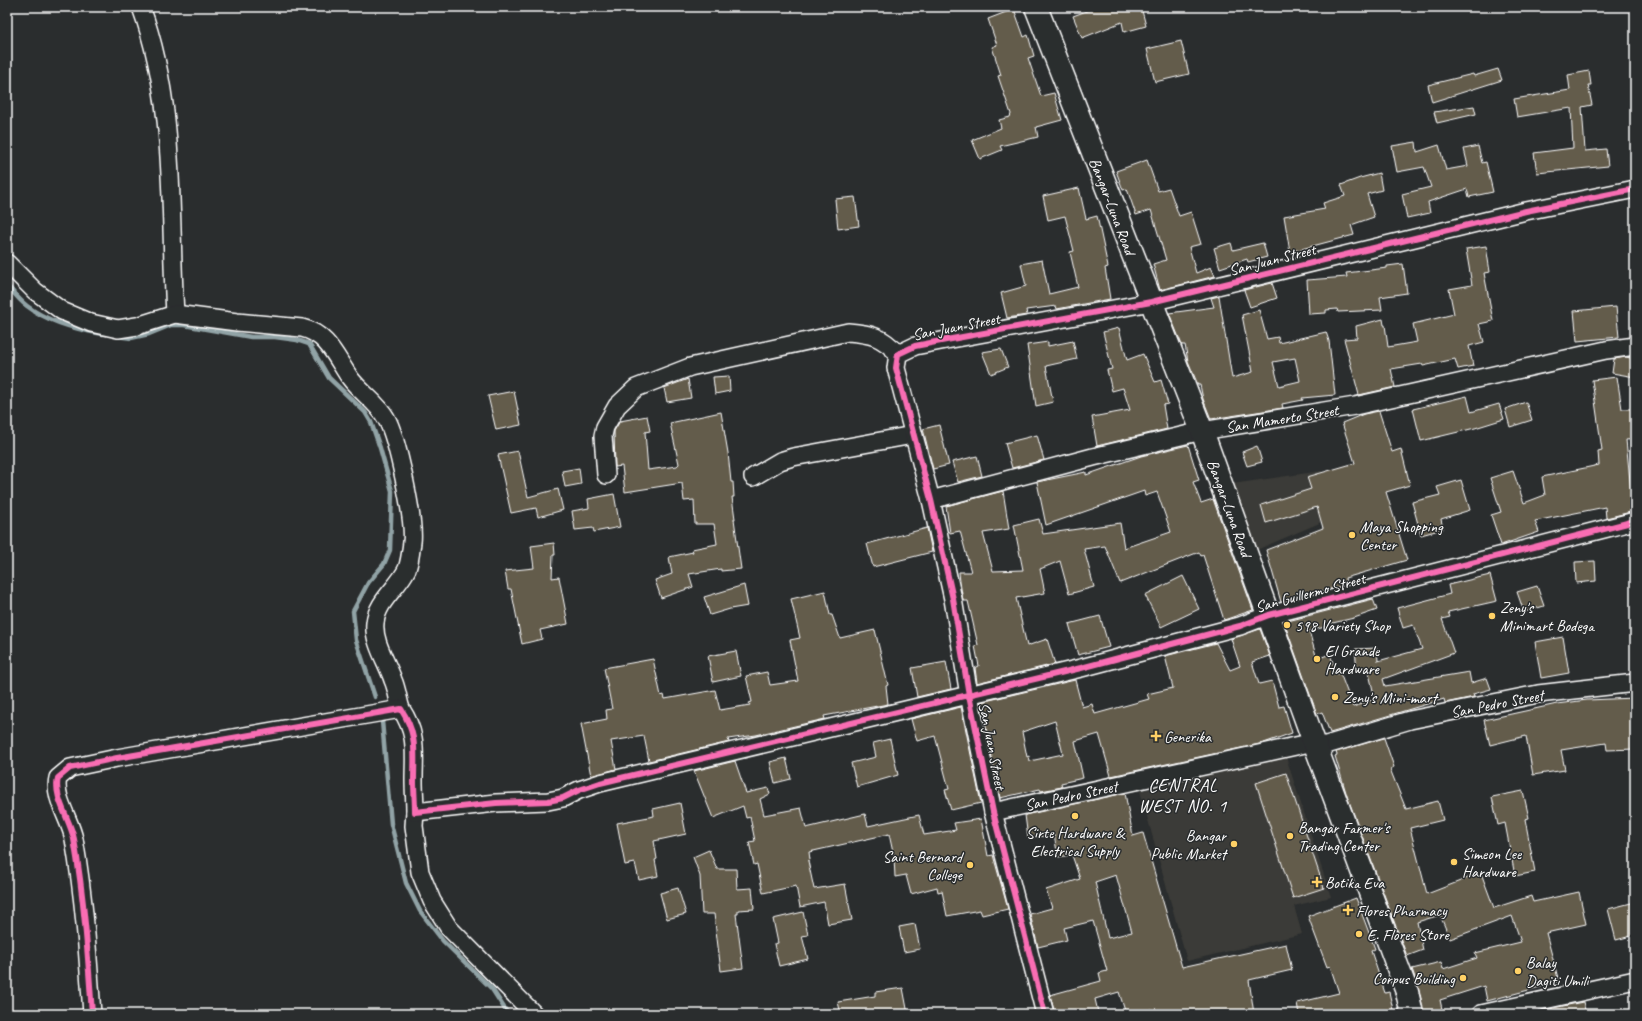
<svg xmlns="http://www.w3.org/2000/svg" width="1642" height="1021" font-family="Caveat,sans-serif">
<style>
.built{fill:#3b3b37}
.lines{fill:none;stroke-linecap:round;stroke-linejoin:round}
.stream{stroke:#91a3a6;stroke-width:4.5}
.building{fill:#645c4c;stroke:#fff;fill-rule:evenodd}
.minor-casing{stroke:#fff;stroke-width:20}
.major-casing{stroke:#fff;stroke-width:25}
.minor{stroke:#2a2d2e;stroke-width:17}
.major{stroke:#2a2d2e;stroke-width:22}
.cycleway-casing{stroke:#2a2d2e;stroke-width:8}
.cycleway{stroke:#f96db3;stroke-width:6}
.poi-dot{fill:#ffd166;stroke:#2a2d2e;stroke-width:1.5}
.labels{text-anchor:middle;stroke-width:3;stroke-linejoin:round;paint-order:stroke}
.street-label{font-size:16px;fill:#fff;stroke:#2a2d2e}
.poi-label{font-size:16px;fill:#fff;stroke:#2a2d2e;text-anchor:start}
.quarter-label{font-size:18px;letter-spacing:1px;fill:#fff;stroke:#2a2d2e}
</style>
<rect width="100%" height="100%" fill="#2a2d2e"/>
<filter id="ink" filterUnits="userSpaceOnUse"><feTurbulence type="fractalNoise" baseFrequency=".025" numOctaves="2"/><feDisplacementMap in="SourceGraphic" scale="8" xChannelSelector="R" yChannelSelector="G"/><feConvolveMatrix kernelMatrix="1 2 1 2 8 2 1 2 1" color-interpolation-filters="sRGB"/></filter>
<g filter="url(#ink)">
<g class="built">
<path d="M1321,471L1336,516L1254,551L1232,484Z"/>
<path d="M1286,757L1331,897L1294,906L1302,934L1187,961L1140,791Z"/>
</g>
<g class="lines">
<g class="stream">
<path d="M7,285C13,292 19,300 27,306C48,322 78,330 103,334"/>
<path d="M117,336L131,338L149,334L171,325H184L251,337H275L297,340L309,344L329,378L365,412L371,422L380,448L392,491L390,550L384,564L368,583L353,611L356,640L375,697"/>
<path d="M382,721L391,824L406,883L420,911L443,941L492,989L508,1014"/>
</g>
</g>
<g class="building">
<path d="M1097,7H1141L1146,26L1124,32L1122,22L1082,38L1073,16Z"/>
<path d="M1014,9L1024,37L1028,35L1034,56L1028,58L1041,96L1054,93L1062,120L1036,127L1038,137L1000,146L1002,150L980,159L972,140L1001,128L999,120L1010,117L1011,114L998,76L1001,75L992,47L997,45L988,19Z"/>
<path d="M1181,41L1189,74L1155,82L1147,49Z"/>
<path d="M1498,69L1502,80L1432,102L1428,85L1473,74L1474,76Z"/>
<path d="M1589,71L1591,85H1588L1592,105L1582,107L1585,151L1606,149L1608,166L1537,173L1534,153L1573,148L1571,108L1517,117L1514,99L1570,90L1568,75Z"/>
<path d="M1474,106L1476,114L1437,123L1434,112Z"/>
<path d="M1416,142L1417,152L1439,145L1446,170L1468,166L1464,149L1478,146L1482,163L1486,162L1493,192L1469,197L1467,189L1428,202L1430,213L1407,218L1402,194L1431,187L1424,167L1397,172L1392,146Z"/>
<path d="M1147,160L1158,191L1169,188L1179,216L1191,212L1201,244L1189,247L1196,273L1211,267L1215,276L1160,290L1153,264L1166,260L1151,210L1136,215L1127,189L1123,190L1116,171Z"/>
<path d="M1379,173L1382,190L1367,194L1374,217L1351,225L1354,235L1290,252L1284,216L1325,209L1323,203L1345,196L1341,185L1360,178Z"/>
<path d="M1079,188L1086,219L1097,216L1108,267L1105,268L1110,299L1057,309L1056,306L1026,310L1027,315L1007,318L1001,293L1026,286L1021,264L1042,260L1049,294L1078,287L1070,252L1074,251L1065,216L1048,220L1043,196Z"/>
<path d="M855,197L859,226L838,229L835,199Z"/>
<path d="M1231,243L1233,250L1263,243L1267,257L1248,262L1247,259L1220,268L1214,248Z"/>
<path d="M1486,246L1490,272L1484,273L1493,321L1479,324L1484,342L1469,346L1473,366L1458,369L1455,359L1423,366L1422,364L1391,369L1395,387L1359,395L1344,339L1357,338L1356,326L1383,319L1384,325H1385L1388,347L1417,342L1413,324L1454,314L1449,289L1472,285L1466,249Z"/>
<path d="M1403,264L1407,293L1380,297L1382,310L1338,312L1337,309L1326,310V313L1309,314L1307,280L1347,277L1346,273L1387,268V266Z"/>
<path d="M1272,283L1277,298L1250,307L1244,290Z"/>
<path d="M1219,296L1232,378L1253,372L1242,315L1259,310L1267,339L1278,337L1279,343L1326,332L1329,341L1335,395L1302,398L1303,400L1282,404L1283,408L1211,419L1203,399L1200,385H1198L1188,361L1185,345H1182L1169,313L1214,307L1211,298ZM1295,358L1300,381L1279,386L1273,362Z"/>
<path d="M1616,307L1619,337L1577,341L1574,311Z"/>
<path d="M1119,328L1127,360L1143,354L1155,382L1161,380L1168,404L1163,405L1167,429L1097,446L1092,417L1130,410L1123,388L1112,391L1107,370L1112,369L1103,332Z"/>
<path d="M1073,341L1077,359L1046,366L1053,402L1036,406L1027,345L1048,342V346Z"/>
<path d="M1001,349L1008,367L991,374L982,352Z"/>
<path d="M1626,357L1635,359V377L1612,373L1614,359Z"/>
<path d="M729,376L730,391L715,394L713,377Z"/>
<path d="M1617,377L1622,409H1635V439L1626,440L1631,491H1635V511L1606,518L1605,507L1535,521L1539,532L1501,545L1491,515L1501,512L1490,478L1513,471L1524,503L1545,495L1542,477L1599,465L1598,451L1602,450L1592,380Z"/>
<path d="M688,379L691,398L667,402L664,388Z"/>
<path d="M514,391L521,425L496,430L488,396Z"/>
<path d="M1467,396L1471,412L1499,404L1504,419L1475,428L1421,441L1413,409Z"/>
<path d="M1526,402L1532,420L1510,427L1505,409Z"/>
<path d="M1379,411L1392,452L1401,449L1410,485L1386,492L1407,560L1345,578L1346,585L1281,602L1266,550L1323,528L1317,507L1266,523L1261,505L1311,489L1307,477L1355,463L1342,423L1364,414Z"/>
<path d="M721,412L728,453L731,482H733L734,497H732L735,519H734L741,569L721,571V569L689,574L693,587L661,598L655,580L672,574L669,557L693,552L692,549L717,544L714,524H695L694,500L684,501L682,483L625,492L622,466L615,467L614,431L620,421L647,416L650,431L645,432L648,470L677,466L679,464L670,423Z"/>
<path d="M939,425L949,465L933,469L923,429Z"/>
<path d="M1037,435L1044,460L1012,468L1005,443Z"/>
<path d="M1188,445L1199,480L1193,482L1201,503L1213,499L1253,610L1224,620L1203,555L1201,556L1199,552L1120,583L1105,546L1084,549L1094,587L1069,594L1060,561L1040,569L1045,593L1016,598L1027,646L1047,639L1055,664L977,683L975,668L979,666L975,646L978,645L968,601H963L960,582L959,572H971L960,531L950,533L946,506L1003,491L1009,529L983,533L993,571L1023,570L1014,525L1039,519L1043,534L1120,523L1124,548L1171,532L1157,492L1145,496L1144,491L1046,525L1037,482L1086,472V475L1141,456Z"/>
<path d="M1257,446L1262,462L1247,466L1242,452Z"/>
<path d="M518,451L528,497L558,489L563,510L538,517L536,508L511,513L498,455Z"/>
<path d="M977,456L982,476L958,482L952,462Z"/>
<path d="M579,468L581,484L565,487L562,471Z"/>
<path d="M1461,480L1470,510L1441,519L1443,529L1421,535L1412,502L1440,495L1437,487Z"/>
<path d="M614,494L620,527L594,532L593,528L575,530L572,511L589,508L588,499Z"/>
<path d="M927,528L932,552L873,567L867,544Z"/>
<path d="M554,543L555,555H553L552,578L559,577L568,624L540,630L542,639L522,644L511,589H508L505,571L534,568L531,546Z"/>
<path d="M1595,561L1596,581L1576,583L1575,562Z"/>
<path d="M1490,575L1497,601L1448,612L1450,617L1442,619L1454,653L1383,679L1385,686L1469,672L1471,683L1487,678L1491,689L1473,694L1474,697L1445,703L1444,699L1330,733L1322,712L1317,714L1284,622L1373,599L1377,610L1354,618L1324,625L1325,627L1309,631L1317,659L1330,654L1337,674L1340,673L1353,707L1375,699L1368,669L1357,670L1355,649L1377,648L1378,661L1422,649L1413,625L1403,628L1397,608L1450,594L1448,585Z"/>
<path d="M1183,576L1199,609L1161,627L1145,595Z"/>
<path d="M744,585L748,606L730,609L710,615L704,597Z"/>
<path d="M1537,586L1544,606L1524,612L1517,592Z"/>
<path d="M825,591L830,615H832L840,638L875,630L888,685L886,686L888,704L824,716L825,719L756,735L728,739L729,742L649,761L644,736L611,741L616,769L591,776L581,724L607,719L606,710L612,709L604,668L653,659L661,696L664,695L665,699L715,690L720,710L750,705L749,703L752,702L746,676L767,672L770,685L798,681L790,640L800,638L791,599Z"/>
<path d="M1100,616L1109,647L1078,655L1069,624Z"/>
<path d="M1260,629L1270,656L1252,662L1259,684L1272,681L1279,707L1284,706L1292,733L1264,743L1111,776L1099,734L1075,741L1083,778L1061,783L1062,787L1041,791L1040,789L1000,798L981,702L1075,680L1082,707L1092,704L1095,714L1149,699L1147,694L1173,688L1165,656L1216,643L1230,670L1240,666L1231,639ZM1055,721L1063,754L1030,761L1029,756L1027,757L1022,732Z"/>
<path d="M1563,637L1569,673L1541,678L1535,642Z"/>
<path d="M736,651L741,676L713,682L708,656Z"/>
<path d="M946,662L951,689L917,697L912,668Z"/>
<path d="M1635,698V749L1607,750L1606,743L1561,750L1565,770L1533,775L1526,736L1490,745L1484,720L1557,704L1587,700Z"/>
<path d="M961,707L981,803L951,810L945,790L949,789L935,736L917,741L911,719Z"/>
<path d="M1384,738L1394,767L1390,769L1406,809L1438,801L1443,820L1410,828L1427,894L1481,873L1494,908L1531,896L1533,902L1579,892L1586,924L1546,933L1559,982L1487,1001L1484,986L1440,1000L1442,1009L1424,1013L1419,989L1412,969L1441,962L1443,969L1477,958L1475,953L1521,942L1512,916L1450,939L1440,915L1417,922L1423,950L1407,956L1347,796L1335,756L1337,755L1336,752Z"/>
<path d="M890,739L898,775L857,787L851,763L876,757L873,743Z"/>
<path d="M786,758L791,779L775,783L770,762Z"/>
<path d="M735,761L746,793L768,788L770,794L760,799L764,815L801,808L806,828L865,814L868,826L919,815L924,835L956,830L954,823L981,819L988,856L993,855L1008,909L982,915L980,910L947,916L942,891L938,892L937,887L911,894L906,875L895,877L894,857L889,834L809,852L810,860L808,861L814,889L845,884L852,920L828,924L824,902L800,907L796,886L763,893L757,864L754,865L749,842L755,841L750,817L746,818L743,806L713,818L694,771Z"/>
<path d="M1286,773L1324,888L1293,898L1256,783Z"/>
<path d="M1523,791L1529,818L1525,819L1535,872L1515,876L1505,823L1498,825L1492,797Z"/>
<path d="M1125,793L1133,836L1143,833L1182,967L1286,944L1292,970L1249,980L1254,1014H1153L1152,1009L1137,1014H1126L1119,992L1095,999L1098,1012L1092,1014H1055L1050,995L1101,981L1099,973L1107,971L1093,921L1064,928L1067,940L1038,947L1030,914L1052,908L1046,890L1080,879L1072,855L1058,857L1054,835L1028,838L1025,815ZM1116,875L1132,932L1108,938L1095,882Z"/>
<path d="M680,803L686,834L654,841L657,859L655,860L658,876L639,880L635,863L625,865L617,823L654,816L653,809Z"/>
<path d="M709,850L717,869H736L737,889L752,888L754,909L738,910V914H736L743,968L721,971L714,914H702L700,876L693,857Z"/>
<path d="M678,888L686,914L667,919L660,893Z"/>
<path d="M1356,898L1375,949L1371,951L1385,993L1389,992L1394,1014H1299L1297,1003L1339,993L1330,966L1327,967L1308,916Z"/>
<path d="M1635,902V935L1616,940L1608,909Z"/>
<path d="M803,912L808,935L802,936L808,959L779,966L774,944L778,943L773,919Z"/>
<path d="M915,924L920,949L904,952L899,927Z"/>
<path d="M903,988L908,1014H841L838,1002L875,996V992Z"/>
<path d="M1583,1002L1586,1014H1544L1543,1010Z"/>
</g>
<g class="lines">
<g class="minor-casing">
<g id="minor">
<path d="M141,7C177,106 169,210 175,314"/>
<path d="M7,263L35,291L62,311L91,323L118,329L137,326L175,314L237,322L302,328C328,334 336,358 350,378C361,393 377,402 386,418C397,436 415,522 412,542C411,550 410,561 407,569C398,588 377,601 375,623C373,642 387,662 393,680C397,689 398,700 401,709"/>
<path d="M606,475L603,436L605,427L617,406L636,388L690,367L848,332C871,334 882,336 898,354"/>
<path d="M753,477L780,461L793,457L913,435"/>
<path d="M931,500L1093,457L1202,431L1355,406L1606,350L1635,346"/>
<path d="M1316,748L1410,720L1538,694L1635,683"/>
<path d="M415,812L414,826L420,872L432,901L449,928L534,1014"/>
<path d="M993,812L1314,742"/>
<path d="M92,1014C88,955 84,897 74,839C70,819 53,797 58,778L70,768L117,758L401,709C418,735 414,752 414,781C414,791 415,802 415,812L496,803L548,801L563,798L579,790L600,783L1081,668L1240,626L1269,615L1635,521"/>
<path d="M1045,1014L993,812L969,695L953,599L931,500L896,368L898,354L915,346L941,341L1151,302L1526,211L1635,189"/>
<path d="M1481,1014L1635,980"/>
</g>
</g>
<g class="major-casing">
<path id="major" d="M1036,7L1202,431L1314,742L1407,992L1412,1014"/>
</g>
<use href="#minor" class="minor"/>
<use href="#major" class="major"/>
<g class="cycleway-casing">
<g id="cycleway">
<path d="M92,1014C88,955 84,897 74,839C70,819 53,797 58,778L70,768L117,758L401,709C418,735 414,752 414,781C414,791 415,802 415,812L496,803L548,801L563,798L579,790L600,783L1081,668L1240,626L1269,615L1635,521"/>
<path d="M1045,1014L993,812L969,695L953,599L931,500L896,368L898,354L915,346L941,341L1151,302L1526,211L1635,189"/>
</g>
</g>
<use href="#cycleway" class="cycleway"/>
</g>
</g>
<g class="poi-dot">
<circle cx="1352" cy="535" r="4"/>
<circle cx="1492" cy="616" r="4"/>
<circle cx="1287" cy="625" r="4"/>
<circle cx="1317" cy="659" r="4"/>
<circle cx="1335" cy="697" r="4"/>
<path d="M1154 730h4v4h4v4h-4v4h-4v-4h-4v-4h4z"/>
<circle cx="1075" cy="816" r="4"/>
<circle cx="1290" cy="836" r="4"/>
<circle cx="1234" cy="844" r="4"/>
<circle cx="1454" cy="862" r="4"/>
<circle cx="970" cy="865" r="4"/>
<path d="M1315 876h4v4h4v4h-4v4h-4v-4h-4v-4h4z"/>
<path d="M1346 904h4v4h4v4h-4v4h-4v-4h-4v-4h4z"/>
<circle cx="1359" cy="934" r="4"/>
<circle cx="1518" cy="971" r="4"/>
<circle cx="1463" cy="978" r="4"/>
</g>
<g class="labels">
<g class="street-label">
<text transform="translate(1113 206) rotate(69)" y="6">Bangar-Luna Road</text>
<text transform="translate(1272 259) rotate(-14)" y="6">San Juan Street</text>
<text transform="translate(956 326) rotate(-11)" y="6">San Juan Street</text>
<text transform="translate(1282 418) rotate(-9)" y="6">San Mamerto Street</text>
<text transform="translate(1230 508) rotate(70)" y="6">Bangar-Luna Road</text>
<text transform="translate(1310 592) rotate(-15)" y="6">San Guillermo Street</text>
<text transform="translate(1497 703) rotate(-11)" y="6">San Pedro Street</text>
<text transform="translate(993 746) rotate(79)" y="6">San Juan Street</text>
<text transform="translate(1071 795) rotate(-12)" y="6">San Pedro Street</text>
</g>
<g class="poi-label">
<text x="1360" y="532">Maya Shopping<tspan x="1360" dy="18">Center</tspan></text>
<text x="1500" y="613">Zeny's<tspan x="1500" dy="18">Minimart Bodega</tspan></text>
<text x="1295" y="631">598 Variety Shop</text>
<text x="1325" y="656">El Grande<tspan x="1325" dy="18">Hardware</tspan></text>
<text x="1343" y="703">Zeny's Mini-mart</text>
<text x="1164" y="742">Generika</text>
<text x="1298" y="833">Bangar Farmer's<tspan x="1298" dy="18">Trading Center</tspan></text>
<text x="1075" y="838" text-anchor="middle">Sirte Hardware &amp;<tspan x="1075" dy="18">Electrical Supply</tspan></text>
<text x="1226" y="841" text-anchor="end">Bangar<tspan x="1226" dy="18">Public Market</tspan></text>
<text x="1462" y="859">Simeon Lee<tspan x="1462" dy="18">Hardware</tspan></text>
<text x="962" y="862" text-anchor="end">Saint Bernard<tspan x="962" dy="18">College</tspan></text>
<text x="1325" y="888">Botika Eva</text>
<text x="1356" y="916">Flores Pharmacy</text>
<text x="1367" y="940">E. Flores Store</text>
<text x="1526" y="968">Balay<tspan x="1526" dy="18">Dagiti Umili</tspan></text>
<text x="1455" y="984" text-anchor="end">Corpus Building</text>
</g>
<g class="quarter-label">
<text x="1183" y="791">CENTRAL<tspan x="1183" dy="21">WEST NO. 1</tspan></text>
</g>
</g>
<rect width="1642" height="1021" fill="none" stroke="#2a2d2e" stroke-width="24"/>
<rect x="12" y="12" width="1618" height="997" fill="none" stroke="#fff" stroke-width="1.5" filter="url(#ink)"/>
</svg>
